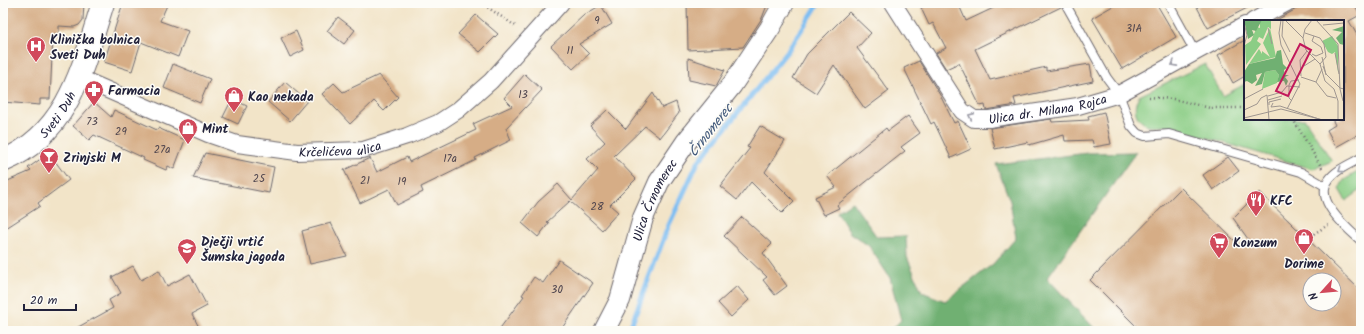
<svg xmlns="http://www.w3.org/2000/svg" width="1364" height="334" font-family="Kalam,sans-serif">
<style>
.green{fill:#8bcd85;stroke:#567860}
.forest{fill:#70b072;stroke:#496956}
.lines{fill:none;stroke-linecap:round;stroke-linejoin:round}
.stream{stroke:#7ebef2;stroke-width:5}
.building{fill:#d6ad86;fill-rule:evenodd}
.service-casing{stroke:#6b666c;stroke-width:10}
.minor-casing{stroke:#6b666c;stroke-width:18}
.tertiary-casing{stroke:#6b666c;stroke-width:22}
.secondary-casing{stroke:#6b666c;stroke-width:24}
.path{stroke:#6b666c;stroke-width:2.5;stroke-dasharray:1 3;stroke-linecap:butt}
.service{stroke:#fff;stroke-width:8}
.minor{stroke:#fff;stroke-width:16}
.tertiary{stroke:#fff;stroke-width:20}
.secondary{stroke:#fff;stroke-width:22}
.oneway{stroke:#9c9ca7}
.labels{text-anchor:middle;stroke-width:3;stroke-linejoin:round;paint-order:stroke}
.number-label{font-size:11px;fill:#4f454e}
.poi-label{font-size:13px;font-weight:bold;fill:#22223b;stroke:#fdfcf7;text-anchor:start}
.street-label{font-size:13px;fill:#22223b;stroke:#fdfcf7}
.water-label{font-size:14px;font-style:italic;fill:#42597b;stroke:#fdfcf7}
.inset-road{fill:none;stroke:#9f9690;stroke-width:1}
.view{fill:#c2185b;fill-opacity:0.15;stroke:#c2185b;stroke-width:2}
.inset-edge{fill:none;stroke:#22223b;stroke-width:2}
</style>
<rect width="100%" height="100%" fill="#fdfcf7"/>
<filter id="ink" filterUnits="userSpaceOnUse"><feTurbulence type="fractalNoise" baseFrequency=".025" numOctaves="2"/><feDisplacementMap in="SourceGraphic" scale="8" xChannelSelector="R" yChannelSelector="G"/><feConvolveMatrix kernelMatrix="1 2 1 2 8 2 1 2 1" color-interpolation-filters="sRGB"/></filter>
<filter id="wash" filterUnits="userSpaceOnUse"><feTurbulence type="fractalNoise" baseFrequency=".012" numOctaves="4" result="noise"/><feDisplacementMap in="SourceGraphic" scale="16" xChannelSelector="R" yChannelSelector="G"/><feGaussianBlur stdDeviation="0.9" result="paint"/><feColorMatrix in="noise" values="0 0 0 0 0 0 0 0 0 0 0 0 0 0 0 0 0 1.4 0 .05"/><feComposite in="paint" operator="in"/></filter>
<g filter="url(#wash)">
<rect width="100%" height="100%" fill="#f2e4c8"/>
<g class="green">
<path d="M1205,64L1223,96L1245,84V119H1305L1332,161L1313,169L1167,126C1160,124 1154,127 1148,125C1135,121 1132,107 1139,96Z"/>
<path d="M1361,170V190L1346,201L1339,189L1344,180Z"/>
</g>
<path class="forest" d="M1136,152L1047,278L1097,331H890L901,320L890,278L869,246L850,233L837,212L852,202L877,237L906,236L907,257L922,292L945,301L993,264L1016,238L1010,201L996,164L1088,153Z"/>
<g class="lines">
<path class="stream" d="M629,331L668,227L698,162L789,49L819,3"/>
</g>
<g id="blocks">
<g class="building">
<path d="M3,3H84L83,20L79,25L74,27L59,26V35H53L50,99H40V105L3,102Z"/>
<path d="M123,3H168L160,21L188,31L178,57L141,42L132,71L104,62Z"/>
<path d="M687,3H768L762,18L743,47L688,50Z"/>
<path d="M931,3H958L966,21L1004,3H1060L1061,7L975,49L990,80L1046,67V71L1090,64L1093,81L1014,98L1016,105L986,110L985,105L980,106L959,63L946,69L936,53L946,48L933,23L929,25L921,8Z"/>
<path d="M1118,3H1156L1176,37L1122,69L1092,18Z"/>
<path d="M1204,3H1257L1208,28L1197,7Z"/>
<path d="M1307,3H1354L1360,15L1349,21L1361,42V133L1336,147L1327,130L1335,125L1332,119H1343V21H1275Z"/>
<path d="M601,5L612,24L579,44L589,54L573,69L551,46L584,15Z"/>
<path d="M849,12L871,33L857,48L889,91L865,109L834,65L816,93L793,78L807,54Z"/>
<path d="M476,15L498,34L480,52L458,34Z"/>
<path d="M338,17L355,30L344,44L327,31Z"/>
<path d="M296,31L304,50L290,57L281,38Z"/>
<path d="M1245,40V76L1233,83L1218,55Z"/>
<path d="M688,58L725,70L716,86L689,80Z"/>
<path d="M919,61L940,95L954,123L958,121L971,149L951,158L934,122L931,124L904,68Z"/>
<path d="M173,64L210,79L200,103L164,88Z"/>
<path d="M525,74L542,90L506,128L511,140L475,158L476,160L421,187L423,192L397,205L389,189L360,203L344,170L370,158L377,172L407,157L409,162L476,130L473,124L512,106L504,98Z"/>
<path d="M379,75L398,97L384,111L374,101L350,124L322,94L334,83L343,92Z"/>
<path d="M285,82L307,101L290,121L268,102Z"/>
<path d="M653,93L662,108L676,102L679,113L660,138L645,126L614,156L636,179L610,205L618,212L602,230L570,201L547,222L549,223L538,237L522,223L538,202L558,184L572,200L598,170L587,159L605,142L590,126L607,110L626,129Z"/>
<path d="M232,99L247,106L238,124L223,117Z"/>
<path d="M94,102L111,117L114,110L157,130L158,128L185,140L174,169L168,166L166,170L143,160L144,158L94,135L89,140L73,126Z"/>
<path d="M1104,112L1111,144L1094,147L1092,140L1065,141L1064,135L1029,145L1028,142L995,149L990,128L1051,119L1052,122L1089,120L1088,116Z"/>
<path d="M908,116L920,133L901,147L905,151L837,205L839,208L824,215L815,197L836,187L827,176L886,128L888,131Z"/>
<path d="M760,126L785,141L765,172L794,201L782,213L751,182L737,200L720,186L750,148L747,147Z"/>
<path d="M49,153L69,180L38,203L40,206L3,230V183L31,171L28,168Z"/>
<path d="M205,153L274,167L269,193L193,178Z"/>
<path d="M1228,157L1239,171L1213,190L1203,175Z"/>
<path d="M1181,188L1240,246L1248,239L1233,218L1259,192L1361,291V331H1141L1090,280ZM1310,280H1334V304H1310Z"/>
<path d="M742,217L772,244L763,253L787,286L775,295L763,280L767,277L724,236Z"/>
<path d="M331,223L347,256L310,264L302,231Z"/>
<path d="M559,260L593,283L560,331H498L524,296L522,295L534,277L543,283Z"/>
<path d="M133,266L141,280L159,270L167,286L190,274L207,306L192,314L201,331H71L113,308L109,300L121,293L112,277Z"/>
<path d="M737,286L749,300L731,317L718,303Z"/>
</g>
</g>
</g>
<g filter="url(#ink)">
<use href="#blocks" fill-opacity="0" stroke="#6b666c" stroke-width="1"/>
<g class="lines">
<g class="service-casing">
<g id="service">
<path d="M1065,3L1107,78L1119,94L1131,126L1137,133L1145,136L1169,134L1301,172L1325,186"/>
<path d="M1168,3L1195,52"/>
<path d="M1361,158C1350,164 1335,170 1328,181C1314,201 1348,229 1361,241"/>
</g>
</g>
<g class="minor-casing">
<g id="minor">
<path id="s1" d="M893,3L962,111L974,119H989L1078,106L1119,94L1245,25"/>
<path d="M1253,21L1287,3"/>
<path id="s2" d="M80,78L208,134L237,144L297,152L363,150L407,136L438,123L458,110L491,81L561,3"/>
</g>
</g>
<g class="tertiary-casing">
<g id="tertiary">
<path id="s3" d="M604,331L620,300L643,218L659,182L686,142L732,85L770,28L784,3"/>
</g>
</g>
<g class="secondary-casing">
<g id="secondary">
<path id="s4" d="M3,161C70,132 83,65 103,3"/>
</g>
</g>
<g class="path">
<path d="M481,3L517,27"/>
<path d="M1149,97L1173,99L1210,108H1245"/>
<path d="M1293,119L1322,168"/>
<path d="M1307,238L1328,225"/>
</g>
<use href="#service" class="service"/>
<use href="#minor" class="minor"/>
<use href="#tertiary" class="tertiary"/>
<use href="#secondary" class="secondary"/>
</g>
<defs><path id="oneway-chevron" d="M-2-3.5L2.5 0L-2 3.5" fill="none" stroke-width="1.6" stroke-linecap="round" stroke-linejoin="round"/></defs>
<g class="oneway">
<use href="#oneway-chevron" transform="translate(1174 64) rotate(151)"/>
<use href="#oneway-chevron" transform="translate(971 116) rotate(-156)"/>
<use href="#oneway-chevron" transform="translate(1341 170) rotate(146)"/>
</g>
</g>
<defs>
<g id="hospital-pin" transform="scale(1)"><path d="M0 17L-7.5 6A9.5 9.5 0 1 1 7.5 6Z" fill="#d1495b" stroke="#fdfcf7"/><path d="M-5-5h3v3.5h4V-5h3V5h-3V1.5h-4V5h-3Z" fill="#fff"/></g>
<g id="pharmacy-pin" transform="scale(1)"><path d="M0 17L-7.5 6A9.5 9.5 0 1 1 7.5 6Z" fill="#d1495b" stroke="#fdfcf7"/><path d="M-2-6h4v4h4v4h-4v4h-4v-4h-4v-4h4Z" fill="#fff"/></g>
<g id="shop-pin" transform="scale(1)"><path d="M0 17L-7.5 6A9.5 9.5 0 1 1 7.5 6Z" fill="#d1495b" stroke="#fdfcf7"/><path d="M-5-2.5h2.3a2.7 3.5 0 0 1 5.4 0H5L5.5 6h-11ZM-1.5-2.5h3a1.5 2.3 0 0 0-3 0Z" fill="#fff"/></g>
<g id="bar-pin" transform="scale(1)"><path d="M0 17L-7.5 6A9.5 9.5 0 1 1 7.5 6Z" fill="#d1495b" stroke="#fdfcf7"/><path d="M-6-5H6L.8 .8V4.5H3.5V6h-7V4.5H-.8V.8Z" fill="#fff"/></g>
<g id="restaurant-pin" transform="scale(1)"><path d="M0 17L-7.5 6A9.5 9.5 0 1 1 7.5 6Z" fill="#d1495b" stroke="#fdfcf7"/><path d="M-5-6h1v4h1v-4h1v4h1v-4h1v5L-1.5 .5V6h-2V.5L-5-1ZM5-6V6H3V1.5H1.5Q1.5-4 5-6Z" fill="#fff"/></g>
<g id="supermarket-pin" transform="scale(1)"><path d="M0 17L-7.5 6A9.5 9.5 0 1 1 7.5 6Z" fill="#d1495b" stroke="#fdfcf7"/><path d="M-6-5.5h2.5l.6 2H6L4.5 2H-2.5L-4.4-4H-6ZM-1.5 3.2a1.3 1.3 0 1 0 .1 0ZM3 3.2a1.3 1.3 0 1 0 .1 0Z" fill="#fff"/></g>
<g id="school-pin" transform="scale(1)"><path d="M0 17L-7.5 6A9.5 9.5 0 1 1 7.5 6Z" fill="#d1495b" stroke="#fdfcf7"/><path d="M0-5L7-2L0 1L-7-2ZM-4 1L0 2.5L4 1V4Q0 6-4 4Z" fill="#fff"/></g>
</defs>
<g fill-rule="evenodd">
<use href="#hospital-pin" x="36" y="46"/>
<use href="#pharmacy-pin" x="94" y="90"/>
<use href="#shop-pin" x="234" y="96"/>
<use href="#shop-pin" x="188" y="128"/>
<use href="#bar-pin" x="49" y="157"/>
<use href="#restaurant-pin" x="1256" y="200"/>
<use href="#shop-pin" x="1304" y="238"/>
<use href="#supermarket-pin" x="1219" y="242"/>
<use href="#school-pin" x="187" y="248"/>
</g>
<g class="labels">
<g class="number-label">
<text x="597" y="24">9</text>
<text x="1134" y="32">31A</text>
<text x="570" y="54">11</text>
<text x="523" y="98">13</text>
<text x="92" y="125">73</text>
<text x="121" y="135">29</text>
<text x="162" y="153">27a</text>
<text x="450" y="162">17a</text>
<text x="259" y="182">25</text>
<text x="365" y="184">21</text>
<text x="402" y="185">19</text>
<text x="597" y="210">28</text>
<text x="557" y="293">30</text>
</g>
<g class="poi-label">
<text x="50" y="44">Klinička bolnica<tspan x="50" dy="15">Sveti Duh</tspan></text>
<text x="108" y="95">Farmacia</text>
<text x="248" y="101">Kao nekada</text>
<text x="202" y="133">Mint</text>
<text x="63" y="162">Zrinjski M</text>
<text x="1270" y="205">KFC</text>
<text x="201" y="246">Dječji vrtić<tspan x="201" dy="15">Šumska jagoda</tspan></text>
<text x="1233" y="247">Konzum</text>
<text x="1304" y="268" text-anchor="middle">Dorime</text>
</g>
<g class="street-label">
<text dy="5" stroke="none"><textPath href="#s1" startOffset="217">Ulica dr. Milana Rojca</textPath></text>
<text dy="5" stroke="none"><textPath href="#s4" startOffset="73">Sveti Duh</textPath></text>
<text dy="5" stroke="none"><textPath href="#s2" startOffset="274">Krčelićeva ulica</textPath></text>
<text dy="5" stroke="none"><textPath href="#s3" startOffset="141">Ulica Črnomerec</textPath></text>
</g>
<g class="water-label">
<text transform="translate(710 130) rotate(-52)" y="5">Črnomerec</text>
</g>
</g>
<g transform="translate(1244 20)">
<rect width="100" height="100" fill="#f2e4c8"/>
<path d="M27,0V9L24,7L19,19L15,17L13,21L17,24L2,45L1,25L7,21L13,7L16,8V1ZM26,8L32,37L5,44L15,29L18,34V31L26,37L19,23ZM88,16L94,26V52L91,32L88,34L84,32L78,21ZM31,50L35,55L33,63L18,69L21,52Z" fill="#8bcd85"/>
<path d="M0,0H18L12,11L8,10L10,15L4,19ZM100,6V25L96,24L92,18L98,12L88,10ZM37,30L39,44L43,48L40,50L41,55H45L41,57L44,61L42,66L40,61L33,62L35,55L31,50L21,52L18,64L11,66L18,53L12,55L13,60L8,64L3,61L0,62V52L5,44L31,38L33,31Z" fill="#70b072"/>
<path class="inset-road" d="M37,0L35,13L37,25L56,64L43,89M39,0L38,16L46,32M41,0L59,18M68,0L61,9L59,18L62,30L76,44L81,61L90,69L94,81V100M72,0L94,24L96,69L99,81M0,3L3,15L0,26M79,5L100,3M24,8L28,24M61,13L76,18L80,24L82,37L76,44M91,33L95,54M68,34L72,36L79,33L77,27L68,21L70,16M78,37L82,55M60,46L71,39M79,46L82,54L96,68L100,69M57,56L56,40L63,31M57,57L72,62L83,76L92,78M72,62L78,49M24,76L38,72L43,66L56,67M0,79L19,69M24,80L38,76M48,81L45,78V65L47,61L55,60M29,83L27,87L36,86L78,100M25,85V82L37,79M0,90L13,84L17,78L23,75L25,100M0,98L37,89L79,100"/>
<path class="view" d="M56,24L67,30L44,76L32,71Z"/>
<rect width="100" height="100" class="inset-edge"/>
</g>
<rect width="1364" height="334" fill="none" stroke="#fdfcf7" stroke-width="16"/>
<g transform="translate(1322 292) rotate(243)"><circle r="19" fill="#fdfcf7" stroke="#a5a5ac"/>
<path d="M0-3L7 15L0 10L-7 15Z" fill="#d1495b"/>
<text y="-6" font-size="11" font-weight="bold" text-anchor="middle" fill="#22223b">N</text>
</g>
<path d="M24 304v6h52v-6" fill="none" stroke="#22223b" stroke-width="2"/>
<text x="30" y="304" font-size="12" fill="#22223b" stroke="#fdfcf7" stroke-width="3" paint-order="stroke">20 m</text>
</svg>
